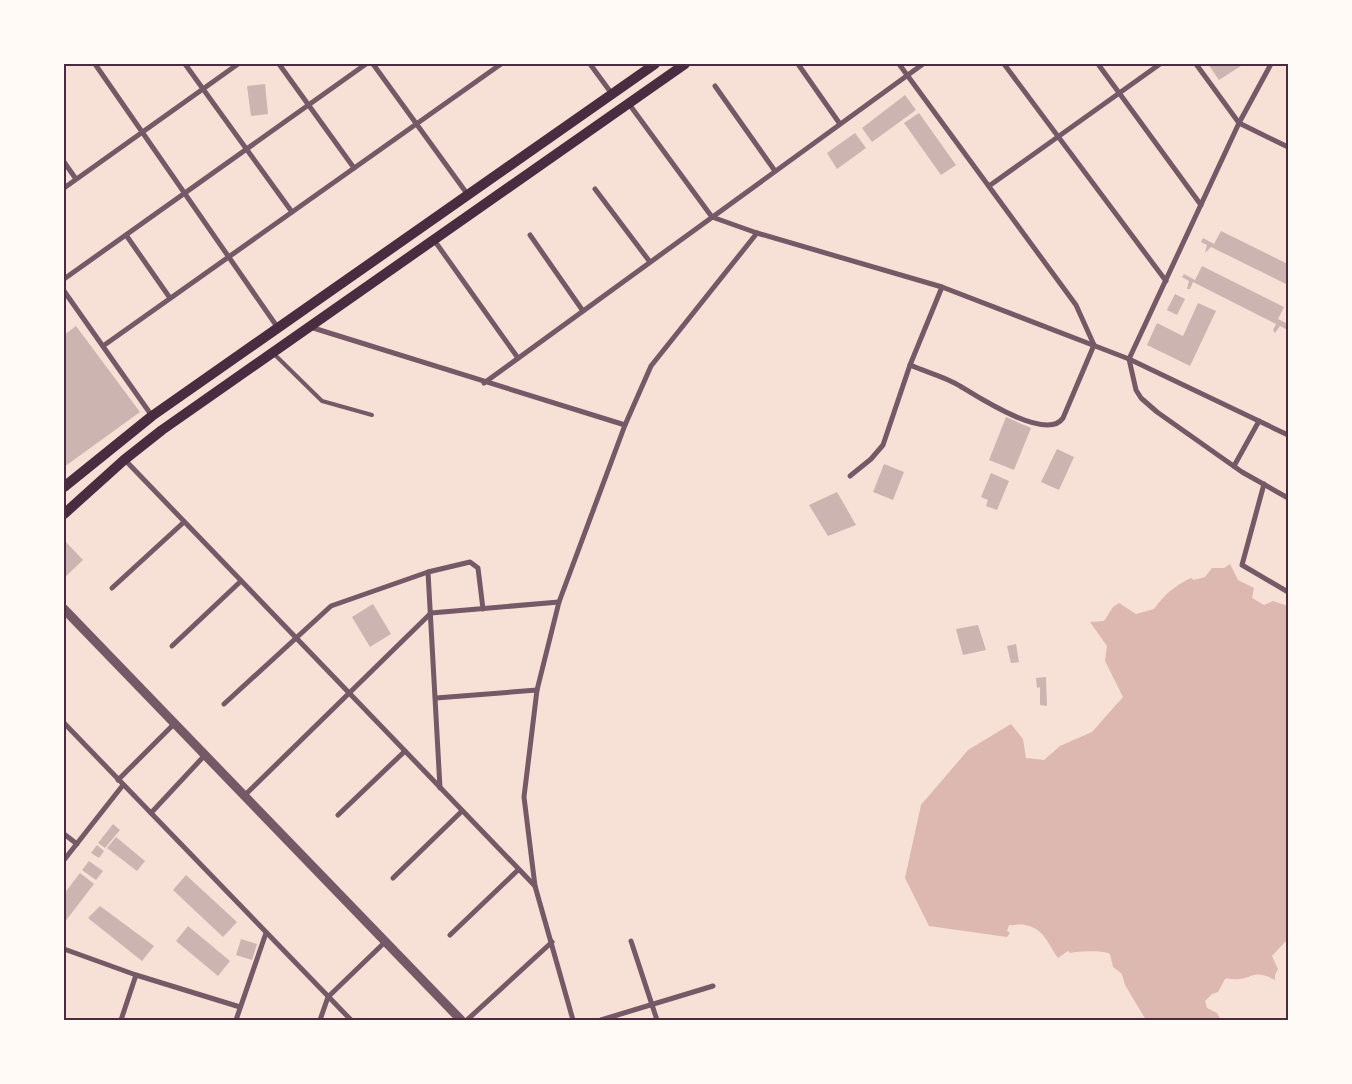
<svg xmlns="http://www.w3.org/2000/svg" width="1352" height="1084" font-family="'Fira Sans',sans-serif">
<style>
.water{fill:#dcb8b0}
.building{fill:#ccb4b1}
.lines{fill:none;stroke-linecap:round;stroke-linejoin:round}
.service{stroke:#755966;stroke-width:4}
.minor{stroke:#755966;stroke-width:5}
.tertiary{stroke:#755966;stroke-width:9}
.secondary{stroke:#4a2c40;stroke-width:10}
.neatline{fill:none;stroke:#4a2c40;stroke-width:2}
</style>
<rect width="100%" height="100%" fill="#f7e1d7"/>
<path class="water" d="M1230,564L1238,580L1254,588L1252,598L1264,605L1273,601L1288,606V939L1272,956L1278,969L1275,975V980C1252,967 1252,981 1232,979C1230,979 1227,978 1225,979L1218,992L1212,994L1205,1001L1207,1008L1217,1013L1221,1020H1146L1125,985L1122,974L1113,967L1110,954C1104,950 1078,951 1070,953L1068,951L1058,958C1047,943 1045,929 1025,925C1020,923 1015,926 1009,925L1007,931L1010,933L1007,937L929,926L905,878L921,805L968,750L1011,724L1023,739L1026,758L1044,760L1060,746L1092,732L1123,697L1105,661L1107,646L1090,622L1104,621L1113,607L1119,603L1136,614L1154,609C1164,595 1174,586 1191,578L1194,580L1205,577L1212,568H1224Z"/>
<g class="building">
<path d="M1208,64H1244L1219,80Z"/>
<path d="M265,84L268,114L251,116L247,86Z"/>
<path d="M905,95L916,110L872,142L862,128Z"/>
<path d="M919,113L956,165L941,175L904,123Z"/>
<path d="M855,133L866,148L837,169L827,153Z"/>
<path d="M1221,231L1288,264V285L1211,247L1205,253L1207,245L1201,242L1203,238L1214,244Z"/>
<path d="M1202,266L1284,307L1278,319L1288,324L1286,329L1280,326L1275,333L1273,330L1276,324L1193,282L1190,289H1187L1189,281L1182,277L1184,274L1195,280Z"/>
<path d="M1175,294L1185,299L1177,315L1167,310Z"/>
<path d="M1198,303L1216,311L1190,366L1147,345L1157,323L1183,336Z"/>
<path d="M76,326L140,412L64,467V335Z"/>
<path d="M1006,417L1031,428L1014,470L989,460Z"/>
<path d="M1057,449L1074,457L1059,490L1041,482Z"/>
<path d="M884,464L904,472L893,500L873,492Z"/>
<path d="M991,473L1009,481L997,510L986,506L988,500L981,497Z"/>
<path d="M837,492L856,525L828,536L809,505Z"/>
<path d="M64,540L83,560L64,578Z"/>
<path d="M373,604L391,634L370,647L352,617Z"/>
<path d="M978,625L986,650L963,655L956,629Z"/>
<path d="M1016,644L1019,662L1011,663L1007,646Z"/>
<path d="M1046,677L1047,706L1040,705V687L1037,688L1036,678Z"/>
<path d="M113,824L120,830L105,848L98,843Z"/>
<path d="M116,837L145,861L137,871L107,848Z"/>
<path d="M97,845L104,851L99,858L91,853Z"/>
<path d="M89,861L103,871L96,880L82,870Z"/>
<path d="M80,873L94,884L64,923V894Z"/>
<path d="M186,875L237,922L223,937L173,890Z"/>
<path d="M100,906L154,946L142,961L88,918Z"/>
<path d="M188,926L230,961L218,976L176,941Z"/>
<path d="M241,939L257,944L252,960L236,955Z"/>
</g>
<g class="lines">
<path class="service" d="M273,353L322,401L372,415"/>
<g class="minor">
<path d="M95,64L278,328"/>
<path d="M185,64L292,212"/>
<path d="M279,64L354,168"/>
<path d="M373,64L468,195"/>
<path d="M590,64L612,94"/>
<path d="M798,64L840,124"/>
<path d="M899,64L1076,305L1094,345L1063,418C1047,442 978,397 960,386C946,377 926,372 910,365"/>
<path d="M1004,64L1166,281"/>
<path d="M1098,64L1201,205"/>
<path d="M1196,64L1239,123L1288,147"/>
<path d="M1271,64L1239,123L1129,359L1136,390L1141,398L1157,412L1242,472L1288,498"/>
<path d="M715,86L775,171"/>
<path d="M629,104L712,217L757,233L942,287L1129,359L1288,435"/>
<path d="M64,162L76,179"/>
<path d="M989,186L1160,64"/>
<path d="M64,188L238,64"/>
<path d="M595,189L650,262"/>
<path d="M126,235L170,298"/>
<path d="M530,235L583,311"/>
<path d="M434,240L518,358"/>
<path d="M64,279L366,64"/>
<path d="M64,291L152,416"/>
<path d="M310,327L625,425"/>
<path d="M103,346L501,64"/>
<path d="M484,383L923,64"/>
<path d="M125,460L535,886"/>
<path d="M1234,466L1259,421"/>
<path d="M850,476L871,459L883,445L910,365L942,287"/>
<path d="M1264,484L1242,565L1288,592"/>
<path d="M428,572L440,788"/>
<path d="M112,588L184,522"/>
<path d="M172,646L241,581"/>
<path d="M436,698L537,690"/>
<path d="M224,704L331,606L428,572L470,562L478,568L483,609"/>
<path d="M64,723L351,1020"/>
<path d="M118,780L174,724"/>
<path d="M244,796L431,613L559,602"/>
<path d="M151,813L205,755"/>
<path d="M338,815L405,751"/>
<path d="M64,834L77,844"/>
<path d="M64,860L123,785"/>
<path d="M393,878L462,811"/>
<path d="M450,935L518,870"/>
<path d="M631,941L657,1020"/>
<path d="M64,949L136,975L240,1007"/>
<path d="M121,1020L136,975"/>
<path d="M236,1020L266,933"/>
<path d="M320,1020L328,997L385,942"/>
<path d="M467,1020L552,942"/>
<path d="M573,1020L535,886L524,797L537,690L559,602L625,425L651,366L757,233"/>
<path d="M601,1020L713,986"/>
</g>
<path class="tertiary" d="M64,609L461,1020"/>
<g class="secondary">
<path d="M64,487L152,416L655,64"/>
<path d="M64,514L124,460L162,430L685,64"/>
</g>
</g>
<rect width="1352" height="1084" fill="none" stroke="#fffaf5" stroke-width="130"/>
<rect x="65" y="65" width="1222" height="954" class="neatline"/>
</svg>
